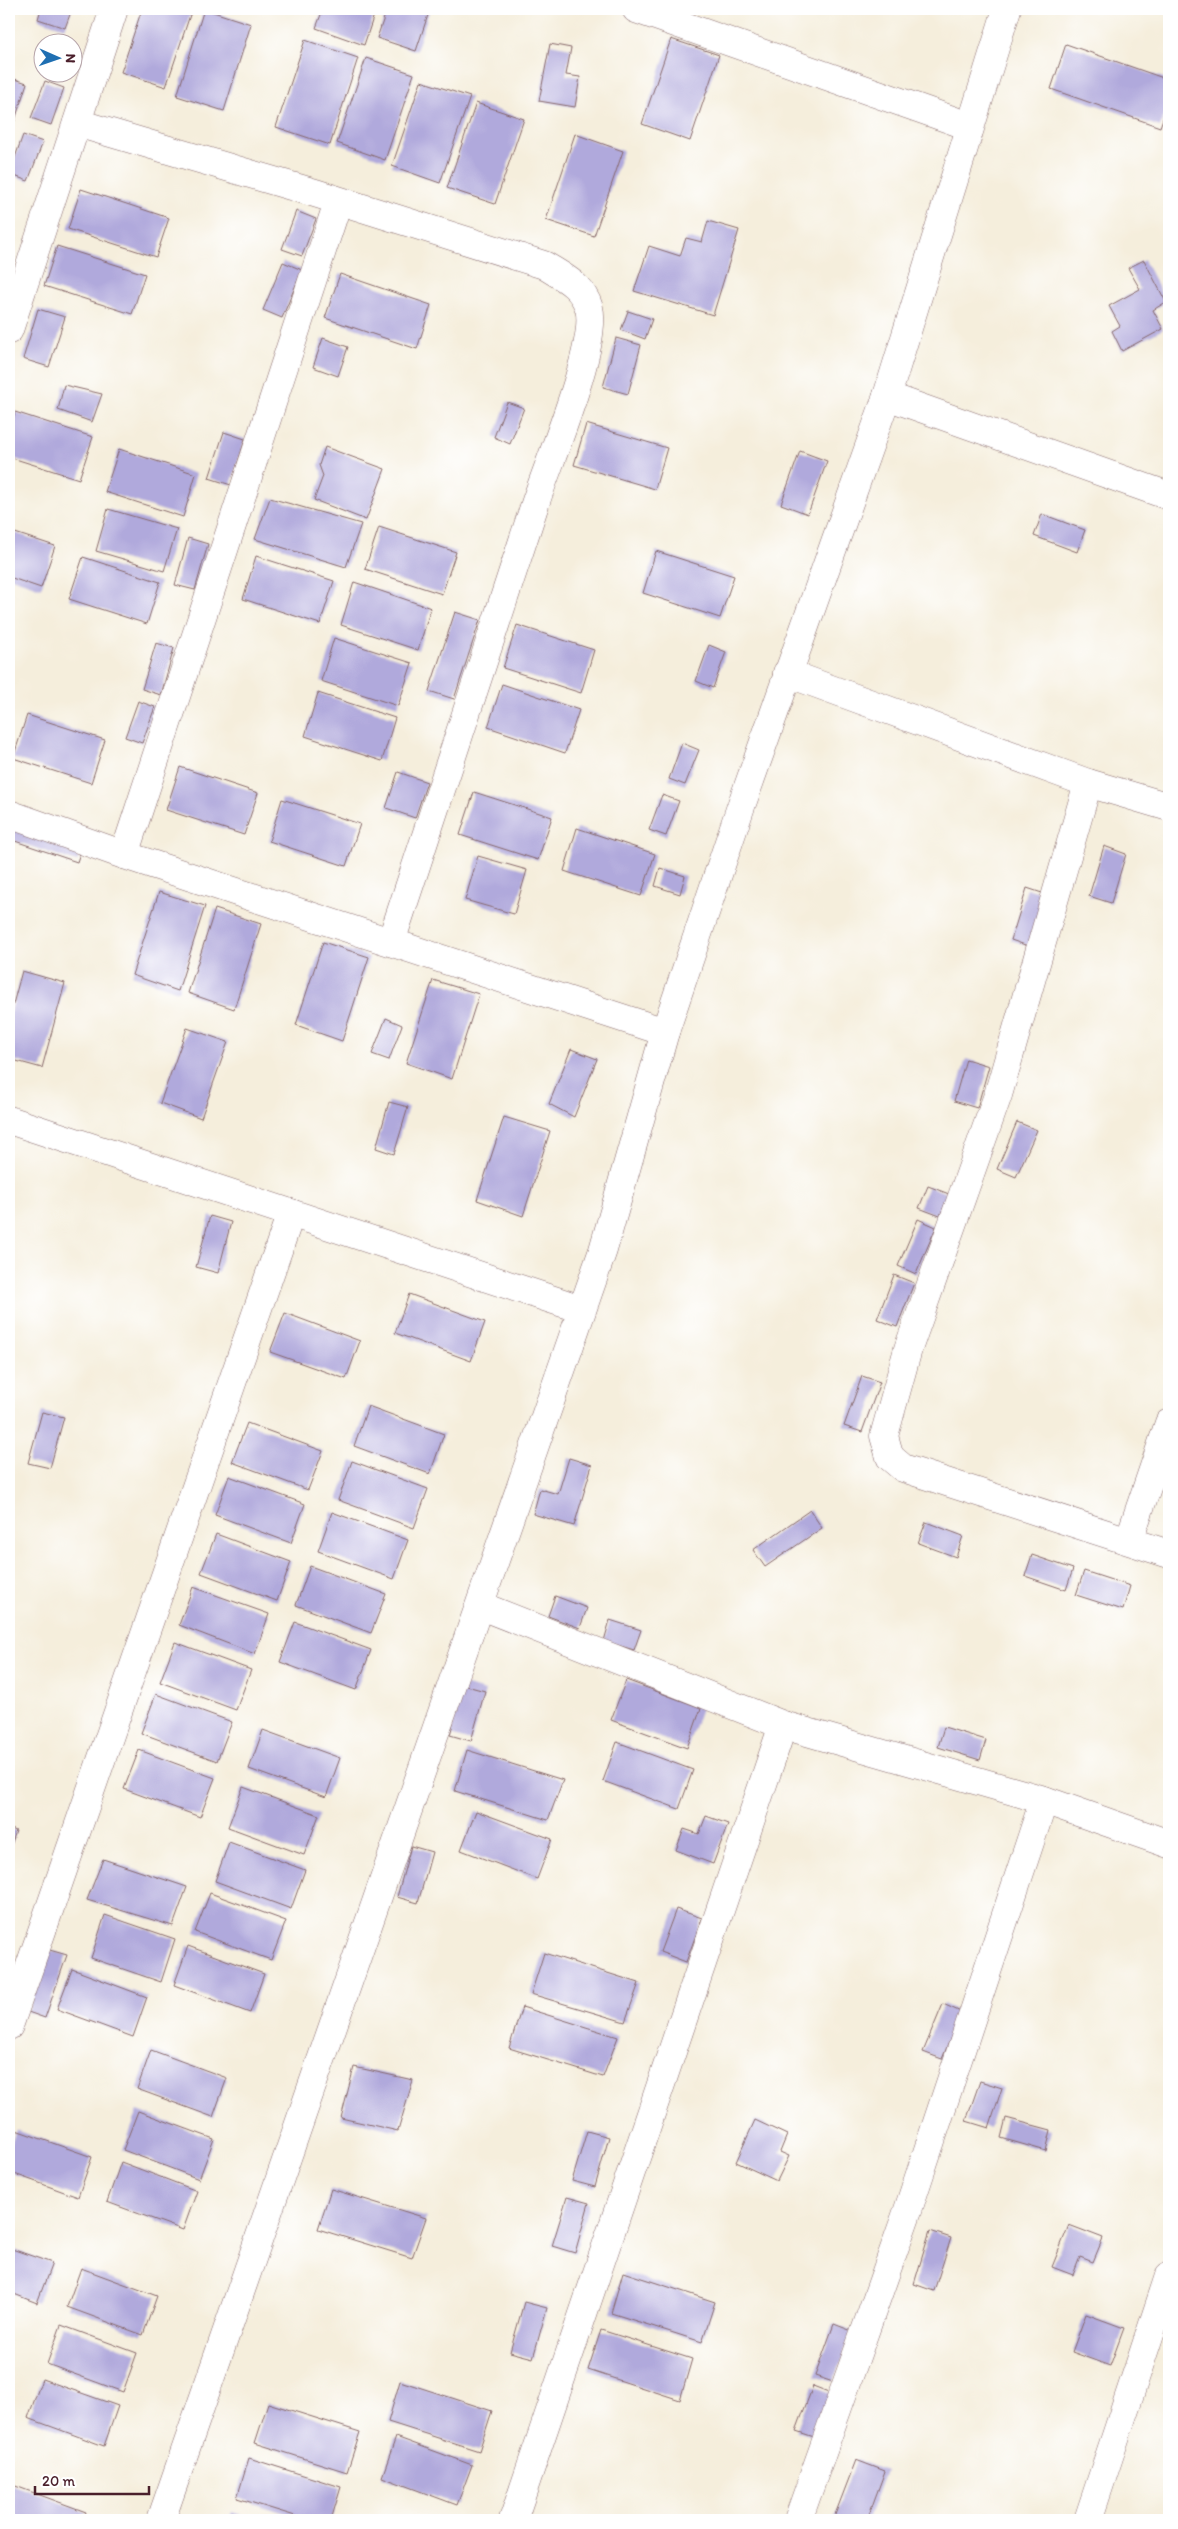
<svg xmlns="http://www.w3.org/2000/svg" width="1178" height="2529" font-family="Itim,sans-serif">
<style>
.building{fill:#b0a9dc}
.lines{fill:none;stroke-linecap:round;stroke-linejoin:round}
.minor-casing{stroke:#866769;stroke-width:29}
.minor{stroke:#fff;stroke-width:28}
</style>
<rect width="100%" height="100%" fill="#fff"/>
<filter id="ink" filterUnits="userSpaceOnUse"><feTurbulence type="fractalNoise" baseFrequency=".02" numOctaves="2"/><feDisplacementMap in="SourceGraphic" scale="10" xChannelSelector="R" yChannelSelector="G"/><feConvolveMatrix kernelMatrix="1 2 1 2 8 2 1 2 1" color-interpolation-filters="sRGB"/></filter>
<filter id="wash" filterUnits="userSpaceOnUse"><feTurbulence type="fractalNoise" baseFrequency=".0096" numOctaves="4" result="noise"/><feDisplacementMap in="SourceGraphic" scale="20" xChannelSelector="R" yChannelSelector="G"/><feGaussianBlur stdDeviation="1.12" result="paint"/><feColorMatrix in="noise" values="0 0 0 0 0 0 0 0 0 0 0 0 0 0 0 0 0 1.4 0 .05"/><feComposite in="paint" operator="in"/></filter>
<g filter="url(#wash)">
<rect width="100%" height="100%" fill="#f5eedc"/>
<g id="blocks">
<g class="building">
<path d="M41,9H72L65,28L38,19Z"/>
<path d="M142,9H192L166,87L121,72Z"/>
<path d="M204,9L251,24L224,111L177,96Z"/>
<path d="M323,9H376L364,45L316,28Z"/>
<path d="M387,9H430L416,51L377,38Z"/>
<path d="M671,39L719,55L690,141L642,124Z"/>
<path d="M305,40L358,58L330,145L276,127Z"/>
<path d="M550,44L571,48L566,75L580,77L575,107L539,101Z"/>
<path d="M1066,44L1169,80V102L1160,127L1051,89Z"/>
<path d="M366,58L414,74L385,160L337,143Z"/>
<path d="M9,77L27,83L14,123L9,121Z"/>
<path d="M45,81L64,88L51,125L31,118Z"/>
<path d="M421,81L470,97L440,183L392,166Z"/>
<path d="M476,103L524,119L495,204L447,188Z"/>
<path d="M575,134L623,151L594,236L546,220Z"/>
<path d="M23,135L43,142L28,181L9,174Z"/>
<path d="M81,189L169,218L156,257L68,229Z"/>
<path d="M296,211L316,219L302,256L282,249Z"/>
<path d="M708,221L739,230L713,315L634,291L649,246L680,256L686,238L702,242Z"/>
<path d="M57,246L145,274L132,314L44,286Z"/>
<path d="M1144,260L1166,302L1153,310L1163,329L1122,351L1112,331L1120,326L1109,306L1140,289L1128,268Z"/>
<path d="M283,262L302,270L282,318L263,310Z"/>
<path d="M340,274L431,305L417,349L325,318Z"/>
<path d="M38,309L65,317L49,367L23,359Z"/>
<path d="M628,311L652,319L645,339L621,330Z"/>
<path d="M323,338L348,347L338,376L313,367Z"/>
<path d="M616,338L641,345L628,394L603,387Z"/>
<path d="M64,385L102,394L92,422L58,410Z"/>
<path d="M507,402L524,408L510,444L494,437Z"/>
<path d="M15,412L93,437L79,479L9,457V432Z"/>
<path d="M586,424L667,448L655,489L574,465Z"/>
<path d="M224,432L245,439L231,485L209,478Z"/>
<path d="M325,447L385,469L366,520L314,500L323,476L319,465Z"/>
<path d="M119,449L196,474L183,517L105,492Z"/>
<path d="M800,451L827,461L808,514L781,504Z"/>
<path d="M270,498L361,524L346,567L255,539Z"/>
<path d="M108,509L177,529L164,571L96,551Z"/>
<path d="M1042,514L1085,530L1077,552L1034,536Z"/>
<path d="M379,527L456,552L442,594L365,569Z"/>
<path d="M9,531L55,546L41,588L9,577Z"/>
<path d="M188,538L208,544L195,590L175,585Z"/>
<path d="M656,551L734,576L720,618L643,593Z"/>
<path d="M256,556L334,581L320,624L243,599Z"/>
<path d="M83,557L160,582L147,624L69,599Z"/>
<path d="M354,582L431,608L418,650L341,625Z"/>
<path d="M455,612L480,620L454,699L429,691Z"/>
<path d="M517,625L594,650L581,693L503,668Z"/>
<path d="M334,638L412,663L398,706L321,681Z"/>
<path d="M156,643L174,648L161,695L142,689Z"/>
<path d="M709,645L726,652L713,688L696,681Z"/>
<path d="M502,684L579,710L565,753L488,727Z"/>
<path d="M318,693L395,718L382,761L305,736Z"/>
<path d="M138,701L155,707L142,743L125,737Z"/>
<path d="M27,715L105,740L91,783L13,758Z"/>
<path d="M682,743L699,750L685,785L669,779Z"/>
<path d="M180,767L258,793L244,835L166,810Z"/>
<path d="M398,772L427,782L415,818L386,808Z"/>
<path d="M474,792L552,817L538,860L460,835Z"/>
<path d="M662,795L679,801L666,836L649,830Z"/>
<path d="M282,799L360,824L346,866L269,841Z"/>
<path d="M9,826L81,850L77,862L9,839Z"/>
<path d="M577,828L655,854L641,896L564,871Z"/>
<path d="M1104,846L1126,854L1111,903L1089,896Z"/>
<path d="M478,856L527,870L514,914L465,900Z"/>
<path d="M660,868L685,876L680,894L655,886Z"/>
<path d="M1027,888L1048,895L1031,947L1011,940Z"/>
<path d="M159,892L205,906L178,991L132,975Z"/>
<path d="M215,909L261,924L234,1009L188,993Z"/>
<path d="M323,942L369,957L342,1041L296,1025Z"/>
<path d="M22,971L65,983L42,1068L9,1059V1019Z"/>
<path d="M433,980L479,994L452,1079L406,1063Z"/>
<path d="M386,1018L402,1025L389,1060L372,1054Z"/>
<path d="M187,1028L228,1042L201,1118L160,1103Z"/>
<path d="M571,1049L597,1059L574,1117L549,1104Z"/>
<path d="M966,1059L989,1066L977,1108L954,1101Z"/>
<path d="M389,1102L408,1107L394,1154L376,1148Z"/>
<path d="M504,1117L550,1131L523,1216L477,1200Z"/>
<path d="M1017,1122L1037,1130L1016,1177L997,1169Z"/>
<path d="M928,1186L949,1194L940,1216L919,1208Z"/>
<path d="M210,1216L231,1222L218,1273L196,1267Z"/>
<path d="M918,1219L936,1227L916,1274L898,1266Z"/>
<path d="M894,1275L914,1283L897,1327L877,1319Z"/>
<path d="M409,1294L485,1322L471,1361L395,1333Z"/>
<path d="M285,1313L360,1341L346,1379L270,1352Z"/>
<path d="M862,1376L880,1382L862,1432L844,1426Z"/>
<path d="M368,1406L444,1434L430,1474L354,1446Z"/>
<path d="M42,1412L64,1417L50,1468L28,1463Z"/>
<path d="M247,1423L323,1451L308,1490L232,1462Z"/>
<path d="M569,1458L592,1465L574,1526L533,1514L540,1489L558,1494Z"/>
<path d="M352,1461L428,1489L414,1528L338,1500Z"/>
<path d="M229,1476L305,1504L291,1543L215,1515Z"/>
<path d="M810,1510L822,1528L765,1567L753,1550Z"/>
<path d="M332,1512L408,1540L394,1579L318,1551Z"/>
<path d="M926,1522L963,1536L956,1557L918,1543Z"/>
<path d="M216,1534L291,1562L277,1601L201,1573Z"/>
<path d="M1032,1555L1073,1569L1066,1590L1025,1576Z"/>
<path d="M310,1566L386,1594L371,1633L296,1605Z"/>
<path d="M1084,1571L1130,1586L1123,1610L1076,1595Z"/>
<path d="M193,1587L269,1614L255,1654L179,1625Z"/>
<path d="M555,1596L587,1608L580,1628L548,1616Z"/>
<path d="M610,1620L641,1630L634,1650L604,1641Z"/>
<path d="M295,1622L371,1650L356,1690L280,1662Z"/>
<path d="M175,1642L251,1670L236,1710L160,1682Z"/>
<path d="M626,1680L701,1708L687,1748L611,1720Z"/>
<path d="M463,1685L485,1691L471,1741L450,1735Z"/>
<path d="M156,1694L232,1722L217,1761L141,1733Z"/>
<path d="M944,1727L986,1740L980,1760L938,1747Z"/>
<path d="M263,1730L340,1758L326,1797L249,1769Z"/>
<path d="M617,1742L693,1770L679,1809L603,1781Z"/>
<path d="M139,1750L215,1778L200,1817L124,1789Z"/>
<path d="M467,1750L563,1780L548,1820L455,1791Z"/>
<path d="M243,1787L319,1815L304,1855L228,1827Z"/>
<path d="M476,1811L552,1839L537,1879L461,1850Z"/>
<path d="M706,1816L728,1824L713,1864L676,1850L684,1829L699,1834Z"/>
<path d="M9,1828L16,1831L9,1851Z"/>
<path d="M229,1842L305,1870L291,1909L215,1881Z"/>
<path d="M411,1846L432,1852L418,1903L397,1897Z"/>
<path d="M103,1859L187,1887L173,1926L87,1900Z"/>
<path d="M210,1893L286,1921L271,1960L195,1932Z"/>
<path d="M676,1909L702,1918L686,1962L660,1952Z"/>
<path d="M105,1915L175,1939L161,1982L91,1958Z"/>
<path d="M188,1946L264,1974L250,2013L174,1985Z"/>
<path d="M46,1949L67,1955L45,2018L28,2012Z"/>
<path d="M544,1953L639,1983L625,2022L531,1994Z"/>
<path d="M72,1969L147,1997L133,2037L57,2009Z"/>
<path d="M943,2004L961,2012L942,2059L923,2052Z"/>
<path d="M522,2007L618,2037L603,2077L509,2048Z"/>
<path d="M151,2050L227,2078L213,2117L137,2089Z"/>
<path d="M354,2067L413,2080L398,2131L341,2118Z"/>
<path d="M980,2081L1002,2088L989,2128L966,2121Z"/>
<path d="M138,2111L214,2139L199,2179L123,2150Z"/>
<path d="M1006,2118L1051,2130L1046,2151L1001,2138Z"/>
<path d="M755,2120L787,2135L780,2152L789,2156L777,2181L736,2162Z"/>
<path d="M16,2130L92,2157L78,2197L9,2172V2150Z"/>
<path d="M587,2131L609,2137L595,2187L572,2181Z"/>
<path d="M121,2162L197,2191L183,2230L107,2202Z"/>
<path d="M331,2189L426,2218L412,2258L318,2229Z"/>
<path d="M567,2197L589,2203L575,2253L552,2246Z"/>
<path d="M1069,2225L1103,2238L1093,2262L1080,2257L1073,2275L1052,2267Z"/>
<path d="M930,2231L951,2238L934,2291L914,2284Z"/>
<path d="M9,2248L52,2263L37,2303L9,2292Z"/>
<path d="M81,2268L157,2296L143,2335L67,2307Z"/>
<path d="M623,2272L715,2302L702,2342L611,2313Z"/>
<path d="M524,2302L547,2308L533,2358L510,2352Z"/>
<path d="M1086,2314L1124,2328L1110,2366L1072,2352Z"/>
<path d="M834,2324L852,2331L833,2382L815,2376Z"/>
<path d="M61,2325L137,2353L123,2392L47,2364Z"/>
<path d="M601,2330L692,2359L680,2400L588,2370Z"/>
<path d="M42,2379L118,2406L104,2446L28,2418Z"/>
<path d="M400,2381L492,2411L479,2451L388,2422Z"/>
<path d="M813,2386L831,2393L814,2437L796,2431Z"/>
<path d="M268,2403L360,2432L347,2472L255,2443Z"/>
<path d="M396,2437L472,2465L457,2505L382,2477Z"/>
<path d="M249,2458L341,2487L331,2520H308L237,2498Z"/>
<path d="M856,2460L885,2471L867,2520H833Z"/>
<path d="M10,2484L86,2512L83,2520H9Z"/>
<path d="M232,2512L256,2520H229Z"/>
</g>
</g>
</g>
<g filter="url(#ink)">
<use href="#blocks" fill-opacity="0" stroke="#866769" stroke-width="1"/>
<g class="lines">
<g class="minor-casing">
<g id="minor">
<path d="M636,9L969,126"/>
<path d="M77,123L315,193L544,265C563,277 582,285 589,308C599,344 548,464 535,504C487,650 439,796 391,942"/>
<path d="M9,330L114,9"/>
<path d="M887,396L1169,496"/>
<path d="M787,673L1088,783L1169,807"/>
<path d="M1088,783L998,1095L908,1349L884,1436L890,1457L903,1468L1169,1554"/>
<path d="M9,814L124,855L665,1032"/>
<path d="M124,855L338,202"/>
<path d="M9,1120L581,1309"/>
<path d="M1129,1540L1169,1423"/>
<path d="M481,1606L783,1725L1044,1800L1169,1844"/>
<path d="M9,2026L291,1213"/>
<path d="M161,2520L603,1250L665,1032L740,809L887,396L1007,9"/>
<path d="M513,2520L783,1725"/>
<path d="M798,2520L908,2210L1044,1800"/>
<path d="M1088,2520L1169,2276"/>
</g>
</g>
<use href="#minor" class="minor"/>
</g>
</g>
<rect width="1178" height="2529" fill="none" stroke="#fff" stroke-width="30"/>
<g transform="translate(58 58) rotate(92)"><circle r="24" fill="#ffffff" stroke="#b7a5aa"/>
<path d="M0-4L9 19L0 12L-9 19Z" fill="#1f6fb2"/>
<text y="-8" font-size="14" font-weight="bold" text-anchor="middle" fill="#4a1f2b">N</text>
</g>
<path d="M35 2486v8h114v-8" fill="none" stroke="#4a1f2b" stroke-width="2.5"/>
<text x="42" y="2486" font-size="15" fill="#4a1f2b" stroke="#ffffff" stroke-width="4" paint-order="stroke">20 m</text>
</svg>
